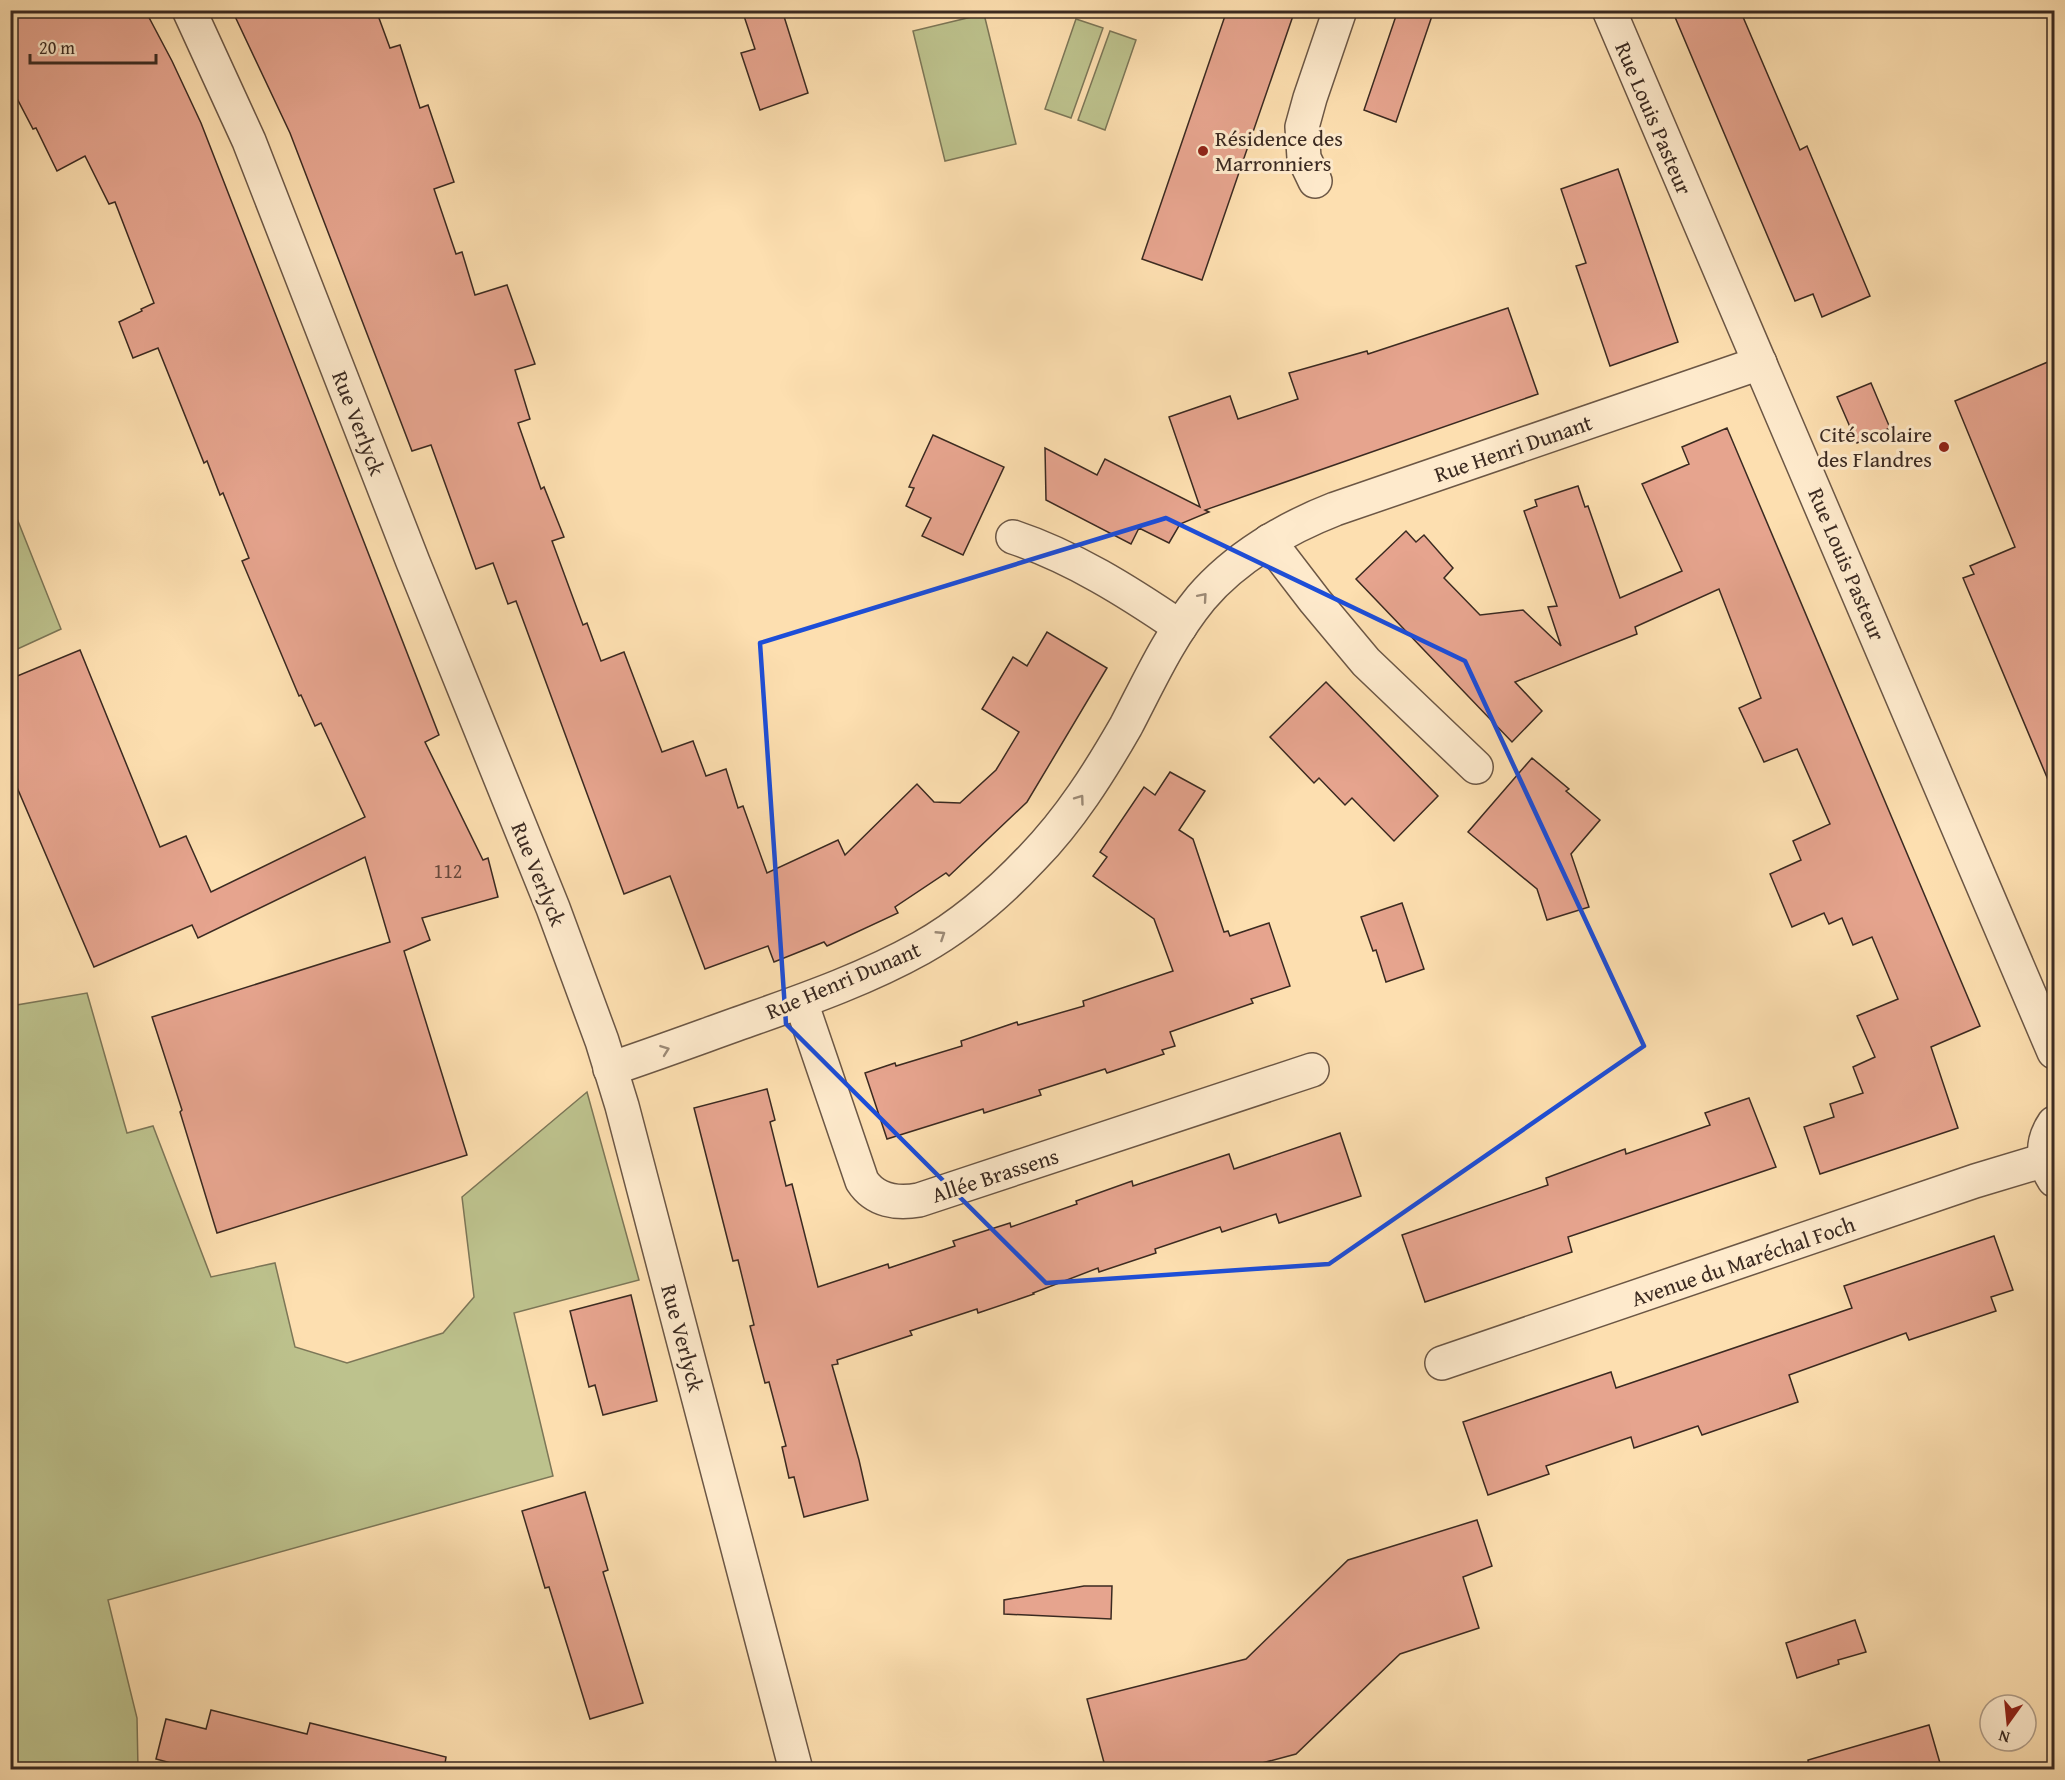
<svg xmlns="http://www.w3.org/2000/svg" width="2065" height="1780" font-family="'Gentium Book Plus',serif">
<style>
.green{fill:#bdc28d;stroke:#7c7657;stroke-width:1.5}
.building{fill:#e6a48e;stroke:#3b2a21;stroke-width:1.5}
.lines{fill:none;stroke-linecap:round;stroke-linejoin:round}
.minor-casing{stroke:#6c5745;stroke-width:36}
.tertiary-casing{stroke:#6c5745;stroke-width:36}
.minor{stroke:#feeacc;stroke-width:33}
.tertiary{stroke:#feeacc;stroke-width:33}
.oneway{stroke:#9c8a76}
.marked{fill:none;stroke:#1d4ed8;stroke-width:4.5;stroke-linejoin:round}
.poi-dot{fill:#8f2418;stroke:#feeacc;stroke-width:2}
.labels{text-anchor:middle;stroke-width:6;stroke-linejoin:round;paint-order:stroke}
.number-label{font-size:20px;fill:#66483c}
.street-label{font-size:22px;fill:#3b2a21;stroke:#feeacc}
.poi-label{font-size:22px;fill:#3b2a21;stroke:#feeacc;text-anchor:start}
</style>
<rect width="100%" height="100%" fill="#fddfb0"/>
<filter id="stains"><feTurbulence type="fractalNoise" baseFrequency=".00333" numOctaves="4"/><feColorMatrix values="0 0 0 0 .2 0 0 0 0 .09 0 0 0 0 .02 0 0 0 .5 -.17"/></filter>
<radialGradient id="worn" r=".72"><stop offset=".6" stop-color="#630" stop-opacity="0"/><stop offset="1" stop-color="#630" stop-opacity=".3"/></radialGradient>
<g class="green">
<path d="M984,14L1016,144L945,161L913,31Z"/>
<path d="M1076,19L1103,28L1071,118L1045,109Z"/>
<path d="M1110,31L1136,40L1105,130L1078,120Z"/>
<path d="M10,501L61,629L11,652H10Z"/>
<path d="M87,993L127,1133L153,1126L211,1277L275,1263L295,1347L347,1363L443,1333L474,1297L462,1197L587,1092L639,1280L514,1313L553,1476L108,1600L137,1718L138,1769H11V1006Z"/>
</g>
<g class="building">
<path d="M10,10H145L172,61L201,123L439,735L425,742L483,860L488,858L498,897L422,918L430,940L404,951L467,1155L217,1233L180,1112L182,1110L152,1017L390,942L365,857L198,938L192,925L94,967L10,771V679L80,650L160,847L186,836L211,892L365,817L321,723L315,726L301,695L299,696L242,561L249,558L223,493L220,495L207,461L204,463L158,348L133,358L119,322L142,311L141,309L154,303L115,202L109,204L85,156L57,171L36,128L33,129L10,85Z"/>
<path d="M232,10H376L390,48L400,45L420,108L428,105L454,182L434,189L456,254L462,252L475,295L507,285L535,364L515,370L530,419L518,423L541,489L544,487L564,537L552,541L583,625L587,623L601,661L624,652L662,752L693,741L706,776L726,769L738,808L743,806L767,873L838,840L845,855L917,784L934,802L960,803L996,770L1019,732L982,709L1013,657L1027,666L1047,632L1107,668L1027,802L949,876L946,873L895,907L898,913L827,946L824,942L774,962L768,946L705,969L670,876L624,894L516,601L508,604L493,563L476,569L431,445L412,451L290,133Z"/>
<path d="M742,10H782L808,93L760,110L741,53L755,49Z"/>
<path d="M1227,10H1295L1202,280L1142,259Z"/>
<path d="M1398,10H1434L1396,122L1364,110Z"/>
<path d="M1672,10H1740L1800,150L1807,146L1870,296L1822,317L1813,294L1795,301Z"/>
<path d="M1618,169L1678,342L1610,366L1576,266L1586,263L1561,189Z"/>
<path d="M1508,308L1538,394L1205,510L1209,512L1180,524L1169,543L1139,528L1131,544L1046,500L1045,448L1097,475L1105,459L1200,507L1169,417L1230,396L1238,419L1298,399L1289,373L1367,351L1368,354Z"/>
<path d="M2055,359V794H2054L1963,578L1974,574L1970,566L2015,547L1955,401Z"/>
<path d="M1871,383L1890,428L1857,443L1837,397Z"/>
<path d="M1727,428L1980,1026L1931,1047L1958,1128L1820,1174L1804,1127L1834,1117L1830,1104L1863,1093L1853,1067L1875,1057L1857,1016L1898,999L1872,937L1853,945L1842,918L1829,924L1824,913L1792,927L1770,874L1801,860L1793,841L1830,824L1797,749L1764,762L1739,708L1761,698L1719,589L1635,627L1637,634L1515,682L1542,711L1512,742L1356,579L1406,531L1416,542L1424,535L1453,568L1444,578L1480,615L1523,610L1561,646L1548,607L1557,606L1524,511L1537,506L1535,500L1578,486L1585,507L1588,506L1620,598L1682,571L1642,484L1689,464L1682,447Z"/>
<path d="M933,435L1004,467L963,555L922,536L931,518L906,506L914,488L909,487Z"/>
<path d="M1326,682L1438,796L1394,841L1352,798L1345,805L1319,778L1314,783L1270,737Z"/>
<path d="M1532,758L1569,789L1566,791L1600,820L1571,854L1589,907L1547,920L1537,889L1468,832Z"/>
<path d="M1170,772L1205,791L1179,830L1193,839L1224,932L1228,931L1230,936L1269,923L1290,986L1251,999L1253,1003L1170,1032L1175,1046L1162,1050L1164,1054L1107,1073L1105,1069L1039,1090L1041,1095L984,1113L983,1109L887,1139L865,1073L895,1063L896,1066L962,1046L961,1041L1017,1022L1018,1025L1084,1006L1083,1001L1173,971L1154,919L1093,876L1107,857L1100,852L1144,787L1155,795Z"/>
<path d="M1402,903L1424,969L1386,982L1376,950L1373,951L1361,917Z"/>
<path d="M767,1089L775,1120L770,1122L786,1186L792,1184L818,1287L888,1264L889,1268L955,1246L953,1241L1010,1223L1011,1227L1077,1204L1076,1201L1132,1181L1133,1186L1229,1154L1234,1169L1340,1133L1361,1196L1279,1223L1276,1214L1222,1232L1220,1227L1155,1249L1156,1253L1099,1272L1098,1268L1033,1293L1034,1294L978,1313L977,1309L910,1331L912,1335L837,1360L838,1364L832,1365L859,1460L868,1500L804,1517L794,1477L789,1478L782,1447L786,1446L769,1382L765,1383L750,1326L754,1325L738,1260L733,1261L694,1108Z"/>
<path d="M1749,1098L1776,1167L1568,1237L1572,1252L1425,1302L1402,1235L1548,1185L1546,1178L1625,1149L1626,1154L1710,1125L1705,1113Z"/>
<path d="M1994,1236L2013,1290L1991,1297L1996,1311L1909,1340L1906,1333L1789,1375L1798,1402L1702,1435L1698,1426L1634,1448L1631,1437L1546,1466L1549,1474L1488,1495L1463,1422L1611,1372L1616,1388L1852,1308L1844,1286Z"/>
<path d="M631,1295L657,1401L603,1415L595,1385L589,1387L570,1311Z"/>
<path d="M585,1492L608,1570L603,1572L643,1703L590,1719L549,1587L545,1588L522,1511Z"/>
<path d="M1477,1520L1492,1566L1463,1577L1479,1628L1400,1654L1296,1754L1236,1770H1106L1087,1699L1246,1659L1348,1560Z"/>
<path d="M1084,1586H1112L1111,1619L1004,1614V1600Z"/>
<path d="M1855,1620L1866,1652L1838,1660L1839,1664L1797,1678L1786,1643Z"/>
<path d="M211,1710L307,1734L310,1723L446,1757L444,1770H197L156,1759L166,1719L206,1729Z"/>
<path d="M1929,1725L1942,1770H1809L1808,1760Z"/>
</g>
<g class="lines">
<g class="minor-casing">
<g id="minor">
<path d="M1609,10L2054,1052"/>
<path d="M1315,181L1304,158L1302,127L1310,98L1340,10"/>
<path d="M1013,537C1073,557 1127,591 1180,627"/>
<path d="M1269,541L1315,601L1366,662L1476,767"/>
<path d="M801,1002L862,1181C875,1201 897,1204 919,1200L1312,1070"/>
<path d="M610,1069C658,1053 706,1035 754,1018C811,998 869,977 921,948C962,925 1000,892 1032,858C1070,819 1099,773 1126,726C1149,682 1169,637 1201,598C1235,558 1286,528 1335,509L1760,363"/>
<path d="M2054,1123C2041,1142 2042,1161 2054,1180"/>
<path d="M1442,1363L1975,1181L2045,1160"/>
</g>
</g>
<g class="tertiary-casing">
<path id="tertiary" d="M189,10L249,141L413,562L553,908L602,1041L622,1106L796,1770"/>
</g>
<use href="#minor" class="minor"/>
<use href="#tertiary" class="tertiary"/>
</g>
<defs><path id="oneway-chevron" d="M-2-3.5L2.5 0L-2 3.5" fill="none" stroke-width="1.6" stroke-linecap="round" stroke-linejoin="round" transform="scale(1.5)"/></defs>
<g class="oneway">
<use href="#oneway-chevron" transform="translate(1203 597) rotate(-49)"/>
<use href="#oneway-chevron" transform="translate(1080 799) rotate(-54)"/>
<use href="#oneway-chevron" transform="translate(941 935) rotate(-33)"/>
<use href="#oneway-chevron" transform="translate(665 1050) rotate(-20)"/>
</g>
<path class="marked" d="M1166,518L1465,661L1644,1046L1329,1264L1046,1283L786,1024L760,643Z"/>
<g class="poi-dot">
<circle cx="1203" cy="151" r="6"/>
<circle cx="1944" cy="447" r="6"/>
</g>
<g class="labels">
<g class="number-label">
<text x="448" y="878">112</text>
</g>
<g class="street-label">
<text transform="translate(1654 118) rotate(67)" y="8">Rue Louis Pasteur</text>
<text transform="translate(359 423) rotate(69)" y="8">Rue Verlyck</text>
<text transform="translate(1513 448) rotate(-19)" y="8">Rue Henri Dunant</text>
<text transform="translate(1847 564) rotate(67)" y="8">Rue Louis Pasteur</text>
<text transform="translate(539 874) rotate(68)" y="8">Rue Verlyck</text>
<text transform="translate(843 980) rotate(-23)" y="8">Rue Henri Dunant</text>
<text transform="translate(995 1175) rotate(-18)" y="8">Allée Brassens</text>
<text transform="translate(1743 1261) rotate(-19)" y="8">Avenue du Maréchal Foch</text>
<text transform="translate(683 1338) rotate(75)" y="8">Rue Verlyck</text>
</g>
<g class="poi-label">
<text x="1215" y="146">Résidence des<tspan x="1215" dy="25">Marronniers</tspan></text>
<text x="1932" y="442" text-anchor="end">Cité scolaire<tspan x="1932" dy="25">des Flandres</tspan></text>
</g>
</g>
<rect width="2065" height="1780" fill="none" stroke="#fddfb0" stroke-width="36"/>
<rect x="12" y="12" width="2041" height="1756" fill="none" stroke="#3b2a21" stroke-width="3"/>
<rect x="18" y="18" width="2029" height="1744" fill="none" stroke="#3b2a21" stroke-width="1.5"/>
<g transform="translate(2008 1723) rotate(195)"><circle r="28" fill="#feeacc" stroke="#b09d88" stroke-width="1.5"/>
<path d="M0-4.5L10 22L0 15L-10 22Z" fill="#8f2418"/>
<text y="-9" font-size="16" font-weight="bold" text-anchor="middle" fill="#3b2a21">N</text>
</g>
<path d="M30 54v9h126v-9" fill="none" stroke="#3b2a21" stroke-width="3"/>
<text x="39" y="54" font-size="18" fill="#3b2a21" stroke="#feeacc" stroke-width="4.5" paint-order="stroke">20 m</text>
<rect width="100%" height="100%" filter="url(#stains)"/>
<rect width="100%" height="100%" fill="url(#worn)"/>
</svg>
